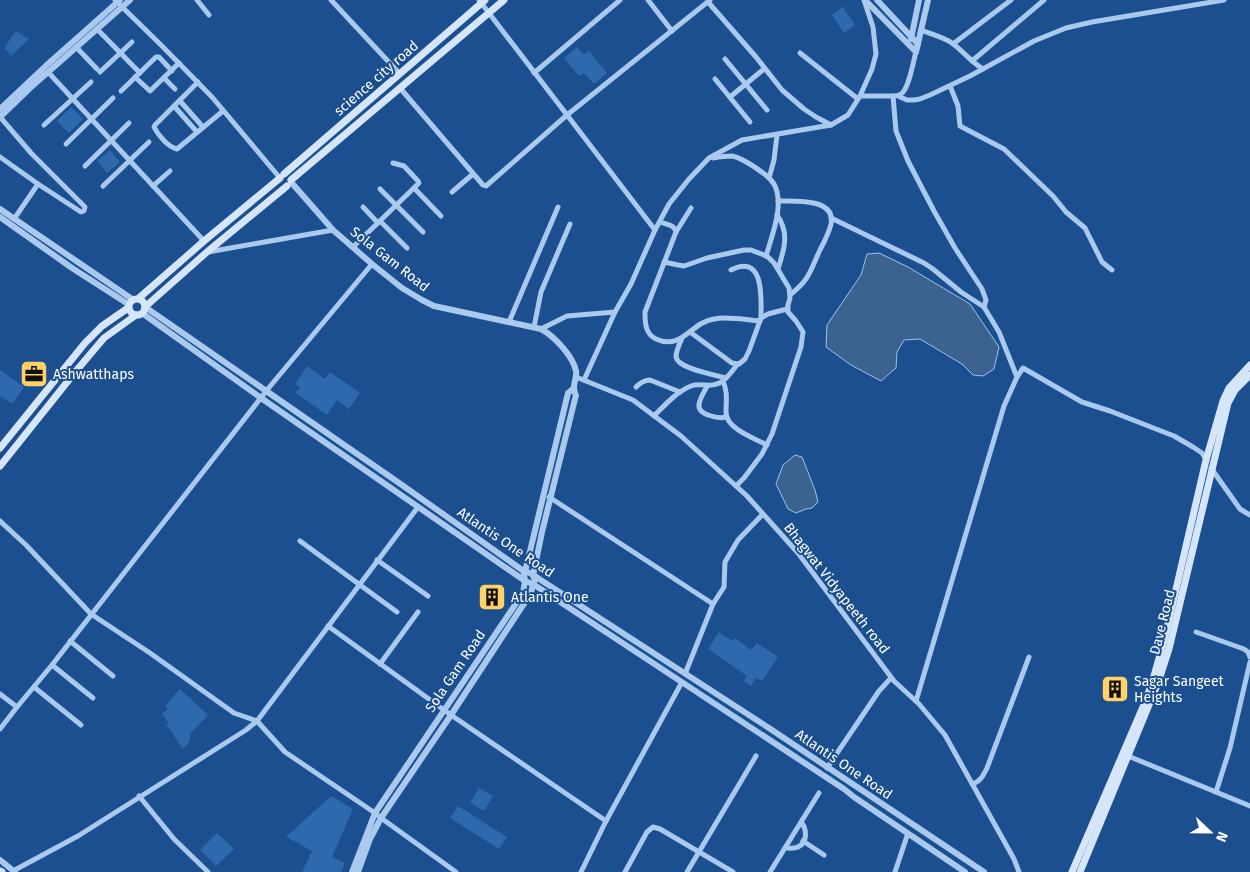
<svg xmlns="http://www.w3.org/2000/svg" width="1250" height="872" font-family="'Fira Sans',sans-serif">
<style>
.green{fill:#2e69ad}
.water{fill:#3c6290;stroke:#9cc4f0}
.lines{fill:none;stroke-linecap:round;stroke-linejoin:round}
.minor{stroke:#a9c9ee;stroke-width:5}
.tertiary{stroke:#a9c9ee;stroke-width:6}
.secondary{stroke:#d6e6fa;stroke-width:7}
.labels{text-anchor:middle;stroke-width:4;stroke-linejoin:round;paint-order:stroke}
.street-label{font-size:14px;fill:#fff;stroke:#1b4f8f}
.poi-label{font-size:14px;fill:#fff;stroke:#1b4f8f;text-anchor:start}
</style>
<rect width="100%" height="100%" fill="#1b4f8f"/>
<g class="green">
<path d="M843,7L855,25L844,33L832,15Z"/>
<path d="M16,31L29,39L11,56L4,48Z"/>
<path d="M577,47L583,54H586L589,51L607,73L594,84L584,73L579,76L564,58Z"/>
<path d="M71,107L83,119L69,133L57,121Z"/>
<path d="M110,150L120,162L107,173L97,161Z"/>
<path d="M307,366L325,379L330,372L360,393L349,409L337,400L327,415L296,393L300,387L295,384Z"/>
<path d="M0,370L24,387L12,404L0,396Z"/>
<path d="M719,632L732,641L735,638L751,650L757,643L778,657L762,681L756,678L751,686L744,681L747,676L708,649Z"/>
<path d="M180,689L208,715L190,734V740L187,745L183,749L166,724L169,723L162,714L168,709L165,706Z"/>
<path d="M479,788L493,796L484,811L470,803Z"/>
<path d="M331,796L353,809L332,857L345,863L341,872H302L312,851L286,837Z"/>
<path d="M458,806L507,837L499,849L450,818Z"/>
<path d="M217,833L234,849L216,866L200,850Z"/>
</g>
<g class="water">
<path d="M879,253L908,267L970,304L999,347L994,369L983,376L973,375L962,364L920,339L904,340L897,352L896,368L881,381L851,365L826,347L827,325L861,275L867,254Z"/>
<path d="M795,455L802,457L815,490L818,502L812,508L806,509L796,513L788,509L776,484L783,465Z"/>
</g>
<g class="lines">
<g class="minor">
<path d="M115,0L161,45L212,97L280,178"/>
<path d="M197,0L209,15"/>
<path d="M331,0L400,74"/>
<path d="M479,0L655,230L631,284L615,312L584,380"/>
<path d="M648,0L672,31"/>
<path d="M708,2L756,57L782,90L804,109L816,117L831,125"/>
<path d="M97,29L140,73"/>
<path d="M921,30C931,34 943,37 952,43C963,51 971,62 983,69"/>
<path d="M953,44L1011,0"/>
<path d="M76,47L97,69"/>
<path d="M800,53L858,99"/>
<path d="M725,59L767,110"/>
<path d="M972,61L1044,0"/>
<path d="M48,72L204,241"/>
<path d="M100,72L132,42"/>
<path d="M534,73L620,0"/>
<path d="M135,77L150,91L179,63"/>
<path d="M164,78L175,89"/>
<path d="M715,79L750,122"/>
<path d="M198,82L155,125L154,127C158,135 168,147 177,149L223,111"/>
<path d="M950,86L958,106L960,126L1004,149L1053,196L1066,212L1085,228L1102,262L1112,270"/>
<path d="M400,88L483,185L486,186L567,115L710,0"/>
<path d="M121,91L156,57H159L172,71"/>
<path d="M860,96H893C896,96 898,96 901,94C909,89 913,62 916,52"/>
<path d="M893,96L896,131L908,161L934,211L955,248L982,289L986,300L984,307"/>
<path d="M898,96L907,100H914L920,99L930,95L970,76L1034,41L1066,28L1092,22L1224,0"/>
<path d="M730,97L764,69"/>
<path d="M180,101L203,127"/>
<path d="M174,106L197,132"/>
<path d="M0,117L31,153L85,207L84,211L81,212L38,184L14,219"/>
<path d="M44,125L91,82"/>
<path d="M66,144L113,98"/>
<path d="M0,157L38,184"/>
<path d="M713,158C719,157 726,156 732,156C739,157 754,166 760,171C765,174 770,178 774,184C785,204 772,235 766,256"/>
<path d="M85,166L129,123"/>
<path d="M769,178L774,160L777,135"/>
<path d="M103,186L149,142"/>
<path d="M153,186L170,171"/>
<path d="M414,188L441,216"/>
<path d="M380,189L423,232"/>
<path d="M452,192L473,174"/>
<path d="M778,201C795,201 836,198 831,224C829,233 824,242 820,250C810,271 810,279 791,294"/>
<path d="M363,207L378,223"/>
<path d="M777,215C790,233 784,250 778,269"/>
<path d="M831,218L924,263L933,269L961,292L984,307L999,332L1017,377"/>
<path d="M380,221L407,248"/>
<path d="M660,222C666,224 675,225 676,232L645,312C645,322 645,334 656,339C682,351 691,322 714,319C728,316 745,320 760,321"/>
<path d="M655,230L669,204L689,179L709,158L742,140L831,125L848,115L860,96L872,69L876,54L873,27L864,0"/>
<path d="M676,232L691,208"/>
<path d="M353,247L419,183L418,181L404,166L393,163"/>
<path d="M208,252L333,230"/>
<path d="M664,262L678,265L684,266L707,258L744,250H751L764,255L768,257L774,263L789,288L790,298L788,305V312L796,321L803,332L801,347L772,434L762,454L744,478L736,486"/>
<path d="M731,270C765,253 761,299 761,318"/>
<path d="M509,322L558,207"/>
<path d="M534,327L541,292L570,224"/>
<path d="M541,329L567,316L615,312"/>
<path d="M690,332L732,363L739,364L745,359L749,351L761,318L768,314L787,309"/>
<path d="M682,338C680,343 676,351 676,357C678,369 716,375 726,378"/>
<path d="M576,377L633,400L681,436L747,496L798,553L894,681L919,704L945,735L1014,859L1019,872"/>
<path d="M723,381C728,393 726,400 726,412C726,429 754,438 767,445"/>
<path d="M707,386C705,391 699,399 699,405C698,415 719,419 726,417"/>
<path d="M636,387C640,383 644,380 650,380L680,392"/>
<path d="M654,416C665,405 676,392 691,386C696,384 701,385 706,385C722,387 728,376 737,365"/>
<path d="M1211,468L1240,509L1250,515"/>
<path d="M549,497L713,604L685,674"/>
<path d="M0,521L26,545L91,614L150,653L234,713L257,721L285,752L375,813L381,818L456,872"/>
<path d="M300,541L397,612"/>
<path d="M377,560L428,596"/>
<path d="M713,604L724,587L725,562L738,540L763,514"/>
<path d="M328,626L451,715L606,821"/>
<path d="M1196,632L1244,649L1248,652L1250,657"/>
<path d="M70,641L113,676"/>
<path d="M380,664L418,612"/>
<path d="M52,665L93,698"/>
<path d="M34,687L81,725"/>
<path d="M0,694L17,707"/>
<path d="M916,701L1004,406L1017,377L1023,368L1082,402L1110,411L1174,436L1193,447L1202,453L1207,461"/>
<path d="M0,729L17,707L52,665L267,390L372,264"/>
<path d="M1128,756L1250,806"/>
<path d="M827,768L879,691L891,678"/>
<path d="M972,784C980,782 983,776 987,768L1029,657"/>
<path d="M1216,792L1230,748L1250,662"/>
<path d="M139,796L174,839L208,872"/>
<path d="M803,841L824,855"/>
<path d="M785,848C789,848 794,849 798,847C808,842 807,829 801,822"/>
<path d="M13,871L78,836L246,730L257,721L418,507"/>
<path d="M581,872L606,821L682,682"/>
<path d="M625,872L647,832L653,827L660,829L733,872"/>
<path d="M687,872L756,756"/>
<path d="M770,872L819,793"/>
<path d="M895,872L908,833"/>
</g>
<g class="tertiary">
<path d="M865,0L916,52L928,0"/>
<path d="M877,0L918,44"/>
<path d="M911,39L919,0"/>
<path d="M0,109L49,63L120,0"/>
<path d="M0,117L30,88L130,0"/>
<path d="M291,182L333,230L372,264L402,288L422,300L434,306L541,329C554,336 573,356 576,371C577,377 574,382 574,387C574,389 575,394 576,395L542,532L533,576L535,580L533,584L531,593L451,715L381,818L370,839L358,872"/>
<path d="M0,209L132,299"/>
<path d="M0,217L72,268L128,304"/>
<path d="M145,307L402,485L525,572L530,573L769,728L984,872"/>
<path d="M142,313L261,398L525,581L533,584L844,789L854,797L965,872"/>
<path d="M0,860L15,872"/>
<path d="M352,872L375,813L523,593L525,581L524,574L525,572L568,393L574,388"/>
</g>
<g class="secondary">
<path d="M284,174L485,0"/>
<path d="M291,180L504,0"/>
<path d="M139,298L204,241L280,178"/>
<circle cx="137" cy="307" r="8"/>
<path d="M145,307L207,252L287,186"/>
<path d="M0,448L85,343L102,326L128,308"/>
<path d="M0,466L76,371L104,338L136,315"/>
<path d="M0,871L2,872"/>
<path d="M1072,872L1146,700L1154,676L1164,641L1206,460L1223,401L1229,388L1250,365"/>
<path d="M1080,872L1158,683L1169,649L1228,403L1235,390L1250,375"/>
</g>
</g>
<defs>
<g id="office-square" transform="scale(1.4375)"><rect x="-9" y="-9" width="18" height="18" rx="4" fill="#ffd166" stroke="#1b4f8f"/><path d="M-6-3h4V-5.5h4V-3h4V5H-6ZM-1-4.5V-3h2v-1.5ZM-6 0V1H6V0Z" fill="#111"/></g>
<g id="building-square" transform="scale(1.4375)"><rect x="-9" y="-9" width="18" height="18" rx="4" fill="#ffd166" stroke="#1b4f8f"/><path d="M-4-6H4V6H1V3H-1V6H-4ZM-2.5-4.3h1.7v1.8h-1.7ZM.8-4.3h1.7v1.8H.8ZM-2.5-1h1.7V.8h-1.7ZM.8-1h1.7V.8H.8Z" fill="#111"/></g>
</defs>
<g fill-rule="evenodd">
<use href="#office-square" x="34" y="374"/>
<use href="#building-square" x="492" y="597"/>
<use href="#building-square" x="1115" y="689"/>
</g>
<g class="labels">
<g class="street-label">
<text transform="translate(376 78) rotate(-41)" y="5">science city road</text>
<text transform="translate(390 259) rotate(38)" y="5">Sola Gam Road</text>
<text transform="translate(506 542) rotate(34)" y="5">Atlantis One Road</text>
<text transform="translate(837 588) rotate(52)" y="5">Bhagwat Vidyapeeth road</text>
<text transform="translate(1162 622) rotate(-76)" y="5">Dave Road</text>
<text transform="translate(455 671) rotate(-56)" y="5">Sola Gam Road</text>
<text transform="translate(844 764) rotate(34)" y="5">Atlantis One Road</text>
</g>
<g class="poi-label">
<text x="53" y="379">Ashwatthaps</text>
<text x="511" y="602">Atlantis One</text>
<text x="1134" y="686">Sagar Sangeet<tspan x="1134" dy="16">Heights</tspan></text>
</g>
</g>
<g transform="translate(1210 832) rotate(112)" stroke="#1b4f8f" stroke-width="4" paint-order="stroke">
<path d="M0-4L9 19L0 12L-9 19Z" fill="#ffffff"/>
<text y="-8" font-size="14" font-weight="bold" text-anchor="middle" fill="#ffffff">N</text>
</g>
</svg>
